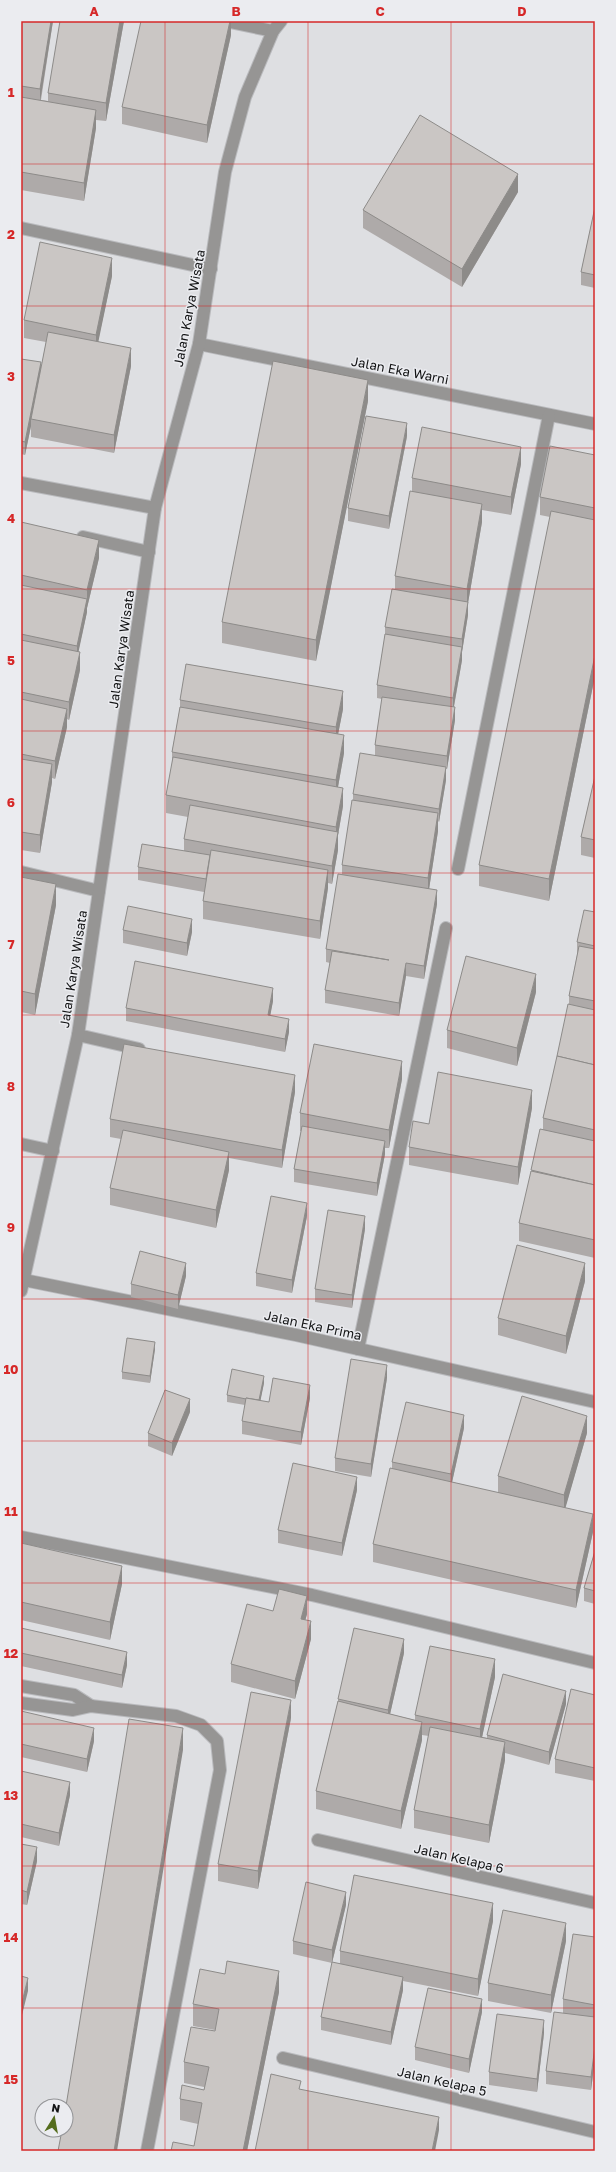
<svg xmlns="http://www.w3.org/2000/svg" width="616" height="2172" font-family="'Golos Text',sans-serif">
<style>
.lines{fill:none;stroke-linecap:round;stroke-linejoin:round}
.minor-casing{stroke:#b9babd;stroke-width:14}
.minor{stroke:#969594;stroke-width:12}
.wall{fill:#aeaaa9}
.shaded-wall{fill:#8d8b89}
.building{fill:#cac6c4;stroke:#8d8b89}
.grid{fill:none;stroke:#d62828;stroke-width:1;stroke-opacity:0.55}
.labels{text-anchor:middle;stroke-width:3;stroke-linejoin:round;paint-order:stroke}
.street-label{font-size:13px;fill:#121314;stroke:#ebecf0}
.neatline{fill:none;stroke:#d62828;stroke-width:1.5}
.grid-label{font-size:13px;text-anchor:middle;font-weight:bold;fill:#d62828}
</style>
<rect width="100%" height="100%" fill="#dedfe2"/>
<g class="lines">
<g class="minor-casing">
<g id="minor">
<path d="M225,21L273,31"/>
<path d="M21,228L211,269"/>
<path d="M199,344L595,424"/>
<path d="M21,483L155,508"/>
<path d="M83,537L149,552"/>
<path d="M458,869L549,415"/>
<path d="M21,872L99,891"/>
<path d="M78,1035L139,1049"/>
<path d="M21,1144L53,1151"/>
<path d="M24,1280L296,1335L595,1402"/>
<path d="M21,1291L78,1035L155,508L199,344L225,172L245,97L273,31L281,21"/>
<path d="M358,1349L446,928"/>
<path d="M21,1537L312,1595L595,1663"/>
<path d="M21,1686L74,1695L91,1706"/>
<path d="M21,1703L73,1710L91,1706L176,1716L201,1725L217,1741L220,1770L147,2151"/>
<path d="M318,1840L595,1903"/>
<path d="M283,2058L595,2132"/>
</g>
</g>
<use href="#minor" class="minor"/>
</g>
<g class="wall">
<path d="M21,21H53L41,100L48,101V93L124,21L106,121L96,120V128L84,201L21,190Z"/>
<path d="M231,21V35L207,143L122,124V107Z"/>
<path d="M518,192L462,287L363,228V210Z"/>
<path d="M595,207V288L581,285V272Z"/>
<path d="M112,276L98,341L131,366L114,453L31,437V426L25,455L21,454V359L41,369L46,342L24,338V320Z"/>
<path d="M368,401L316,661L222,643V622Z"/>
<path d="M407,436L389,529L348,521V508Z"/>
<path d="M595,455V676L549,901L479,886V865L550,517L540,515V497Z"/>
<path d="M521,464L511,515L482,510V522L468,603V615L462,652V660L454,707L455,720L447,769H446V780L439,822L438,821V831L429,889L437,904L424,979L406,976L399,1016L325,1003V990L330,963L326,962V949L342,875V865L353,800V794L375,755V745L382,699L377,698V685L385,635V627L395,590V576L412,491V478Z"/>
<path d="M21,522L99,558L87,608V612L78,652L80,670L69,720L67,719V727L55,779L52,778V782L40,853L21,850Z"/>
<path d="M180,700L343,709L338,734L344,753L338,787L343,806L338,835V850L332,884L328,883V888L320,939L203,919V901L204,892L138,880V867L184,851V839L188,817L166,813V795L172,764V752L180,707Z"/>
<path d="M595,776V858L581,855V837Z"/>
<path d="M21,877L56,905L35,1015L21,1012Z"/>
<path d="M595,912V1258L519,1241V1223L543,1129V1118L569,1005V996L577,955V942Z"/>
<path d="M123,930L192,932L187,956L123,943Z"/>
<path d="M536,992L517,1066L447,1048V1030Z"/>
<path d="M273,1001L270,1015L289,1032L285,1052L126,1021V1008Z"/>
<path d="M402,1079L389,1148H385V1154L377,1196L294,1182V1169L301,1131H300V1113Z"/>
<path d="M295,1092L282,1168L229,1158V1170L216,1228L110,1205V1188L121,1139L110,1137V1119Z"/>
<path d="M532,1108L518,1185L409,1165V1147L429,1124Z"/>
<path d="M307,1216L292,1293L256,1286V1273Z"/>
<path d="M365,1229L352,1308L315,1302V1289Z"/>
<path d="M186,1276L178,1309L131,1297V1284Z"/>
<path d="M585,1281L566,1354L498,1335V1318Z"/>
<path d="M155,1349L150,1383L122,1379V1372Z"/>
<path d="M387,1378L371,1477L335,1471V1458Z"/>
<path d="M264,1383L260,1401L269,1402L310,1398L301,1445L242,1434V1421L245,1405L227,1402V1395Z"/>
<path d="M190,1412L172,1456L148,1446V1433Z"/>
<path d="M464,1428L452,1482L498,1493V1476L587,1433L565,1508L593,1532L576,1608L373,1562V1544L392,1469V1462Z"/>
<path d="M357,1490L342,1556L278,1543V1530Z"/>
<path d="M21,1543L122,1584L110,1640L21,1620Z"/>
<path d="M595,1551V1604L584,1601V1588Z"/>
<path d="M273,1611L307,1614L305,1620L311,1639L295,1699L231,1682V1664Z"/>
<path d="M21,1628L127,1665L122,1688L21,1666Z"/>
<path d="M404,1653L390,1714L415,1720V1715L495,1677L482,1737L487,1738V1735L566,1704L549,1765L505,1753V1760L489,1843L414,1828V1810L429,1736L422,1735V1740L401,1829L316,1809V1791L338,1701V1699Z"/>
<path d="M595,1695V1781L555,1773V1759Z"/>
<path d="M21,1711L94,1741L87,1772L21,1757Z"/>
<path d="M291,1718L258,1889L218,1881V1864Z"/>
<path d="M21,1771L70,1795L59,1846L21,1837Z"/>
<path d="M21,1844L37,1861L27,1905L21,1904Z"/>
<path d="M346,1905L332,1963L293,1954V1941Z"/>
<path d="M493,1921L478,1996L403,1981V1990L391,2045L321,2030V2017L340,1964V1951Z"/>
<path d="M595,1937V2059L591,2090L546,2084V2071L563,2013V1999Z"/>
<path d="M566,1941L551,2013L488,2001V1983Z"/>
<path d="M279,1992L247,2151H171L194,2146L198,2124L180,2120V2099L204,2090V2087L184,2083V2062L215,2031V2030L193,2026V2004Z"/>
<path d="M482,2012L469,2073L415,2060V2047Z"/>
<path d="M544,2033L537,2092L489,2085V2072Z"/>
</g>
<g class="shaded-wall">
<path d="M51,21H53L40,102V89Z"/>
<path d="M120,21H124L106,121V103Z"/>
<path d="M230,21H231V35L207,143V125Z"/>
<path d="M96,110V128L84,201V183Z"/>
<path d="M518,174V192L462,287V269Z"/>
<path d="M112,258V276L96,353V335Z"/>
<path d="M131,348V366L114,453V435Z"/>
<path d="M41,362V375L31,419V426L25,455V442Z"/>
<path d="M368,380V401L316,661V640Z"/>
<path d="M407,423V436L389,529V516Z"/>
<path d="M521,447V464L511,515V497Z"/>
<path d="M482,504V522L468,603V615L462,652V660L453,711V698L462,648V639L467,605V589Z"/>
<path d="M99,540V558L87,608V590Z"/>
<path d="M87,599V612L77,659V646Z"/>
<path d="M80,652V670L69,720V702Z"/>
<path d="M595,655V676L549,901V879Z"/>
<path d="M343,691V709L336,745V727Z"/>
<path d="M455,707V720L447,769V756Z"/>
<path d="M67,709V727L55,779V761Z"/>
<path d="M344,735V753L336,798V780Z"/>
<path d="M52,764V782L40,853V835Z"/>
<path d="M446,767V780L439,822V809Z"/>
<path d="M343,788V806L338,835V850L332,884V866L336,842V827Z"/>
<path d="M438,813V831L428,896V878Z"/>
<path d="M328,870V888L320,939V921Z"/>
<path d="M56,884V905L35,1015V994Z"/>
<path d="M437,890V904L424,979V966Z"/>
<path d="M192,919V932L187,956V943Z"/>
<path d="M406,963V976L399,1016V1003Z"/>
<path d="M536,974V992L517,1066V1048Z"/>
<path d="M273,988V1001L268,1028V1015Z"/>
<path d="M289,1019V1032L285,1052V1039Z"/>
<path d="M402,1061V1079L389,1148V1130Z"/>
<path d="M295,1075V1092L282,1168V1150Z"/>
<path d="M532,1090V1108L518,1185V1167Z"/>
<path d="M385,1141V1154L377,1196V1183Z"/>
<path d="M229,1152V1170L216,1228V1210Z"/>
<path d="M307,1203V1216L292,1293V1280Z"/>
<path d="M365,1216V1229L352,1308V1295Z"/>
<path d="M186,1263V1276L178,1309V1295Z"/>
<path d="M585,1263V1281L566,1354V1336Z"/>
<path d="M155,1342V1349L150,1383V1376Z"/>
<path d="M387,1365V1378L371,1477V1464Z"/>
<path d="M264,1376V1383L259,1408V1401Z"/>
<path d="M310,1385V1398L301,1445V1432Z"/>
<path d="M190,1399V1412L172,1456V1443Z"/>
<path d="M464,1415V1428L451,1487V1474Z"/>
<path d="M587,1416V1433L564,1513V1495Z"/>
<path d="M357,1477V1490L342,1556V1543Z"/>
<path d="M593,1514V1532L576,1608V1590Z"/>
<path d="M122,1566V1584L110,1640V1622Z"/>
<path d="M307,1596V1614L301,1637V1619Z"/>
<path d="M311,1621V1639L295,1699V1681Z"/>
<path d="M404,1639V1653L388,1723V1710Z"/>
<path d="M127,1652V1665L122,1688V1675Z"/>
<path d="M495,1659V1677L480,1747V1729Z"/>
<path d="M566,1691V1704L549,1765V1752Z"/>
<path d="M291,1700V1718L258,1889V1871Z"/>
<path d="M422,1722V1740L401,1829V1811Z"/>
<path d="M94,1728V1741L87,1772V1759Z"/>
<path d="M183,1728V1750L117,2151H114Z"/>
<path d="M505,1742V1760L489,1843V1825Z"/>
<path d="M70,1782V1795L59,1846V1833Z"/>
<path d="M37,1847V1861L27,1905V1892Z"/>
<path d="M346,1892V1905L332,1963V1950Z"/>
<path d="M493,1903V1921L478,1996V1979Z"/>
<path d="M566,1923V1941L551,2013V1995Z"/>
<path d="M279,1971V1992L247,2151H243Z"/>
<path d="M403,1977V1990L391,2045V2032Z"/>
<path d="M28,1978V1991L21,2019V2006Z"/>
<path d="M482,1999V2012L469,2073V2059Z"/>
<path d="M544,2020V2033L537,2092V2079Z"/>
<path d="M595,2046V2059L591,2090V2077Z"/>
<path d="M439,2117V2130L435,2151H432Z"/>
</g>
<g class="building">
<path d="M21,21H51L40,89L21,86Z"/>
<path d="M60,21H120L106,103L48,93Z"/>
<path d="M141,21H230L207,125L122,107Z"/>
<path d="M21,97L96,110L84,183L21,172Z"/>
<path d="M420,115L518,174L462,269L363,210Z"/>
<path d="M595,207V275L581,272Z"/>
<path d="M40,242L112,258L96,335L24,320Z"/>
<path d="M48,332L131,348L114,435L31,419Z"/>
<path d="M21,359L41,362L25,442L21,441Z"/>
<path d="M273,361L368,380L316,640L222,622Z"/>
<path d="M366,416L407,423L389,516L348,508Z"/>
<path d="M422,427L521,447L511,497L412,478Z"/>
<path d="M550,446L595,455V508L540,497Z"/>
<path d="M410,491L482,504L467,589L395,576Z"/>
<path d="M551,511L595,520V655L549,879L479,865Z"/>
<path d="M21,522L99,540L87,590L21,575Z"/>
<path d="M21,585L87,599L77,646L21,634Z"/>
<path d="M392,589L468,602L462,639L385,627Z"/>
<path d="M385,634L462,647L453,698L377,685Z"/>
<path d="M21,640L80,652L69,702L21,692Z"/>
<path d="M186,664L343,691L336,727L180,700Z"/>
<path d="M382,697L455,707L447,756L375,745Z"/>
<path d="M21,699L67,709L55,761L21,754Z"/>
<path d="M180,707L344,735L336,780L172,752Z"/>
<path d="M360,753L446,767L439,809L353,794Z"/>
<path d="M173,757L343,788L336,827L166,795Z"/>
<path d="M21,759L52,764L40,835L21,832Z"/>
<path d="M595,776V840L581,837Z"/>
<path d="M352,800L438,813L428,878L342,865Z"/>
<path d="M190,805L338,832L332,866L184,839Z"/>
<path d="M142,844L210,855L206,879L138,867Z"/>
<path d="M211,850L328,870L320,921L203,901Z"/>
<path d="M338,874L437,890L424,966L406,963L399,1003L325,990L332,951L389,960L326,949Z"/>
<path d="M21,877L56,884L35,994L21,991Z"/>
<path d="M128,906L192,919L187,943L123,930Z"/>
<path d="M584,910L595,912V946L577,942Z"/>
<path d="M579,946L595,949V1001L569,996Z"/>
<path d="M466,956L536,974L517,1048L447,1030Z"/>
<path d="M135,961L273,988L268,1015L289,1019L285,1039L126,1008Z"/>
<path d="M568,1004L595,1010V1065L557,1056Z"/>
<path d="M124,1044L295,1075L282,1150L110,1119Z"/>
<path d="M314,1044L402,1061L389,1130L300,1113Z"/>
<path d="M557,1056L595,1065V1130L543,1118Z"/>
<path d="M438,1072L532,1090L518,1167L409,1147L413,1121L429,1124Z"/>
<path d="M302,1126L385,1141L377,1183L294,1169Z"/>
<path d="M540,1129L595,1141V1185L531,1170Z"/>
<path d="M123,1130L229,1152L216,1210L110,1188Z"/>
<path d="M531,1171L595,1185V1240L519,1223Z"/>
<path d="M271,1196L307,1203L292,1280L256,1273Z"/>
<path d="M328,1210L365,1216L352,1295L315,1289Z"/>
<path d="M517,1245L585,1263L566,1336L498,1318Z"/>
<path d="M140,1251L186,1263L178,1295L131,1284Z"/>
<path d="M127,1338L155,1342L150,1376L122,1372Z"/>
<path d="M351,1359L387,1365L371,1464L335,1458Z"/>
<path d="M232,1369L264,1376L259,1400L246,1398V1399L227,1395Z"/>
<path d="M273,1378L310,1385L301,1432L242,1421L246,1398L269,1402Z"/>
<path d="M165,1390L190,1399L172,1443L148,1433Z"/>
<path d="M522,1396L587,1416L564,1495L498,1476Z"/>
<path d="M406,1402L464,1415L451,1474L392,1462Z"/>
<path d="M293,1463L357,1477L342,1543L278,1530Z"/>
<path d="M390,1468L593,1514L576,1590L373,1544Z"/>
<path d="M21,1543L122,1566L110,1622L21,1602Z"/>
<path d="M595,1551V1591L584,1588Z"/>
<path d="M279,1589L307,1596L301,1619L311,1621L295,1681L231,1664L247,1604L273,1611Z"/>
<path d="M21,1628L127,1652L122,1675L21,1653Z"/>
<path d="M354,1628L404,1639L388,1710L338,1699Z"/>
<path d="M430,1646L495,1659L480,1729L415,1715Z"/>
<path d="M503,1674L566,1691L549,1752L487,1735Z"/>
<path d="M571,1689L595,1695V1768L555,1759Z"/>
<path d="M251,1692L291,1700L258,1871L218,1864Z"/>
<path d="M338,1701L422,1722L401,1811L316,1791Z"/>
<path d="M21,1711L94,1728L87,1759L21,1744Z"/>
<path d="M129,1719L183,1728L114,2151H58L62,2130H66V2106Z"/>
<path d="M430,1727L505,1742L489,1825L414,1810Z"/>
<path d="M21,1771L70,1782L59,1833L21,1824Z"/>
<path d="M21,1844L37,1847L27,1892L21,1890Z"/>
<path d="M354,1875L493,1903L478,1979L340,1951Z"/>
<path d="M306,1882L346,1892L332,1950L293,1941Z"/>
<path d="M503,1910L566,1923L551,1995L488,1983Z"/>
<path d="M573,1934L595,1937V2005L563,1999Z"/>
<path d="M227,1961L279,1971L243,2151H171L173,2142L194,2146L202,2103L180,2099L182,2085L204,2090L209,2067L184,2062L191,2027L215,2031L219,2009L193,2004L200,1969L225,1974Z"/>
<path d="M332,1962L403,1977L391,2032L321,2017Z"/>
<path d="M21,1976L28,1978L21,2006Z"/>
<path d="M428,1988L482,1999L469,2059L415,2047Z"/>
<path d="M554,2012L595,2017V2046L591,2077L546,2071Z"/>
<path d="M497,2014L544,2020L537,2079L489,2072Z"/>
<path d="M271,2074L301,2081L299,2089L439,2117L432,2151H255Z"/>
</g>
<path class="grid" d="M165,21V2151M308,21V2151M451,21V2151M21,164H595M21,306H595M21,448H595M21,589H595M21,731H595M21,873H595M21,1015H595M21,1157H595M21,1299H595M21,1441H595M21,1583H595M21,1724H595M21,1866H595M21,2008H595"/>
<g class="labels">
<g class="street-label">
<text transform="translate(189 308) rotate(-79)" y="5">Jalan Karya Wisata</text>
<text transform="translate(400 370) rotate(11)" y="5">Jalan Eka Warni</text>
<text transform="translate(121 649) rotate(-82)" y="5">Jalan Karya Wisata</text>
<text transform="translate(73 969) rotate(-81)" y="5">Jalan Karya Wisata</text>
<text transform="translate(313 1325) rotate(12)" y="5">Jalan Eka Prima</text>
<text transform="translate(459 1858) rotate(13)" y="5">Jalan Kelapa 6</text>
<text transform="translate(442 2081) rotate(13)" y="5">Jalan Kelapa 5</text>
</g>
</g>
<rect width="616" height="2172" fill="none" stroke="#ebecf0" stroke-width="44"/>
<g transform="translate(54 2118) rotate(11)"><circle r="19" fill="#ebecf0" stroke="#949598"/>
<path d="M0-3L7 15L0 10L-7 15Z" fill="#556d1e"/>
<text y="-6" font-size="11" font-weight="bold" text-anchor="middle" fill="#121314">N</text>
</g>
<rect x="22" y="22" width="572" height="2128" class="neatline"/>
<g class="grid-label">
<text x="94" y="16">A</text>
<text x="236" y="16">B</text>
<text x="380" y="16">C</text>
<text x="522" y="16">D</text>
<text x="11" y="97">1</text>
<text x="11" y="239">2</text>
<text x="11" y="381">3</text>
<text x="11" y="523">4</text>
<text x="11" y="665">5</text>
<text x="11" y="807">6</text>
<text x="11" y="949">7</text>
<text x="11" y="1091">8</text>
<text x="11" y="1232">9</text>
<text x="11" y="1374">10</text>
<text x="11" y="1516">11</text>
<text x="11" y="1658">12</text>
<text x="11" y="1800">13</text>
<text x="11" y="1942">14</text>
<text x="11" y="2084">15</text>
</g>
</svg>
